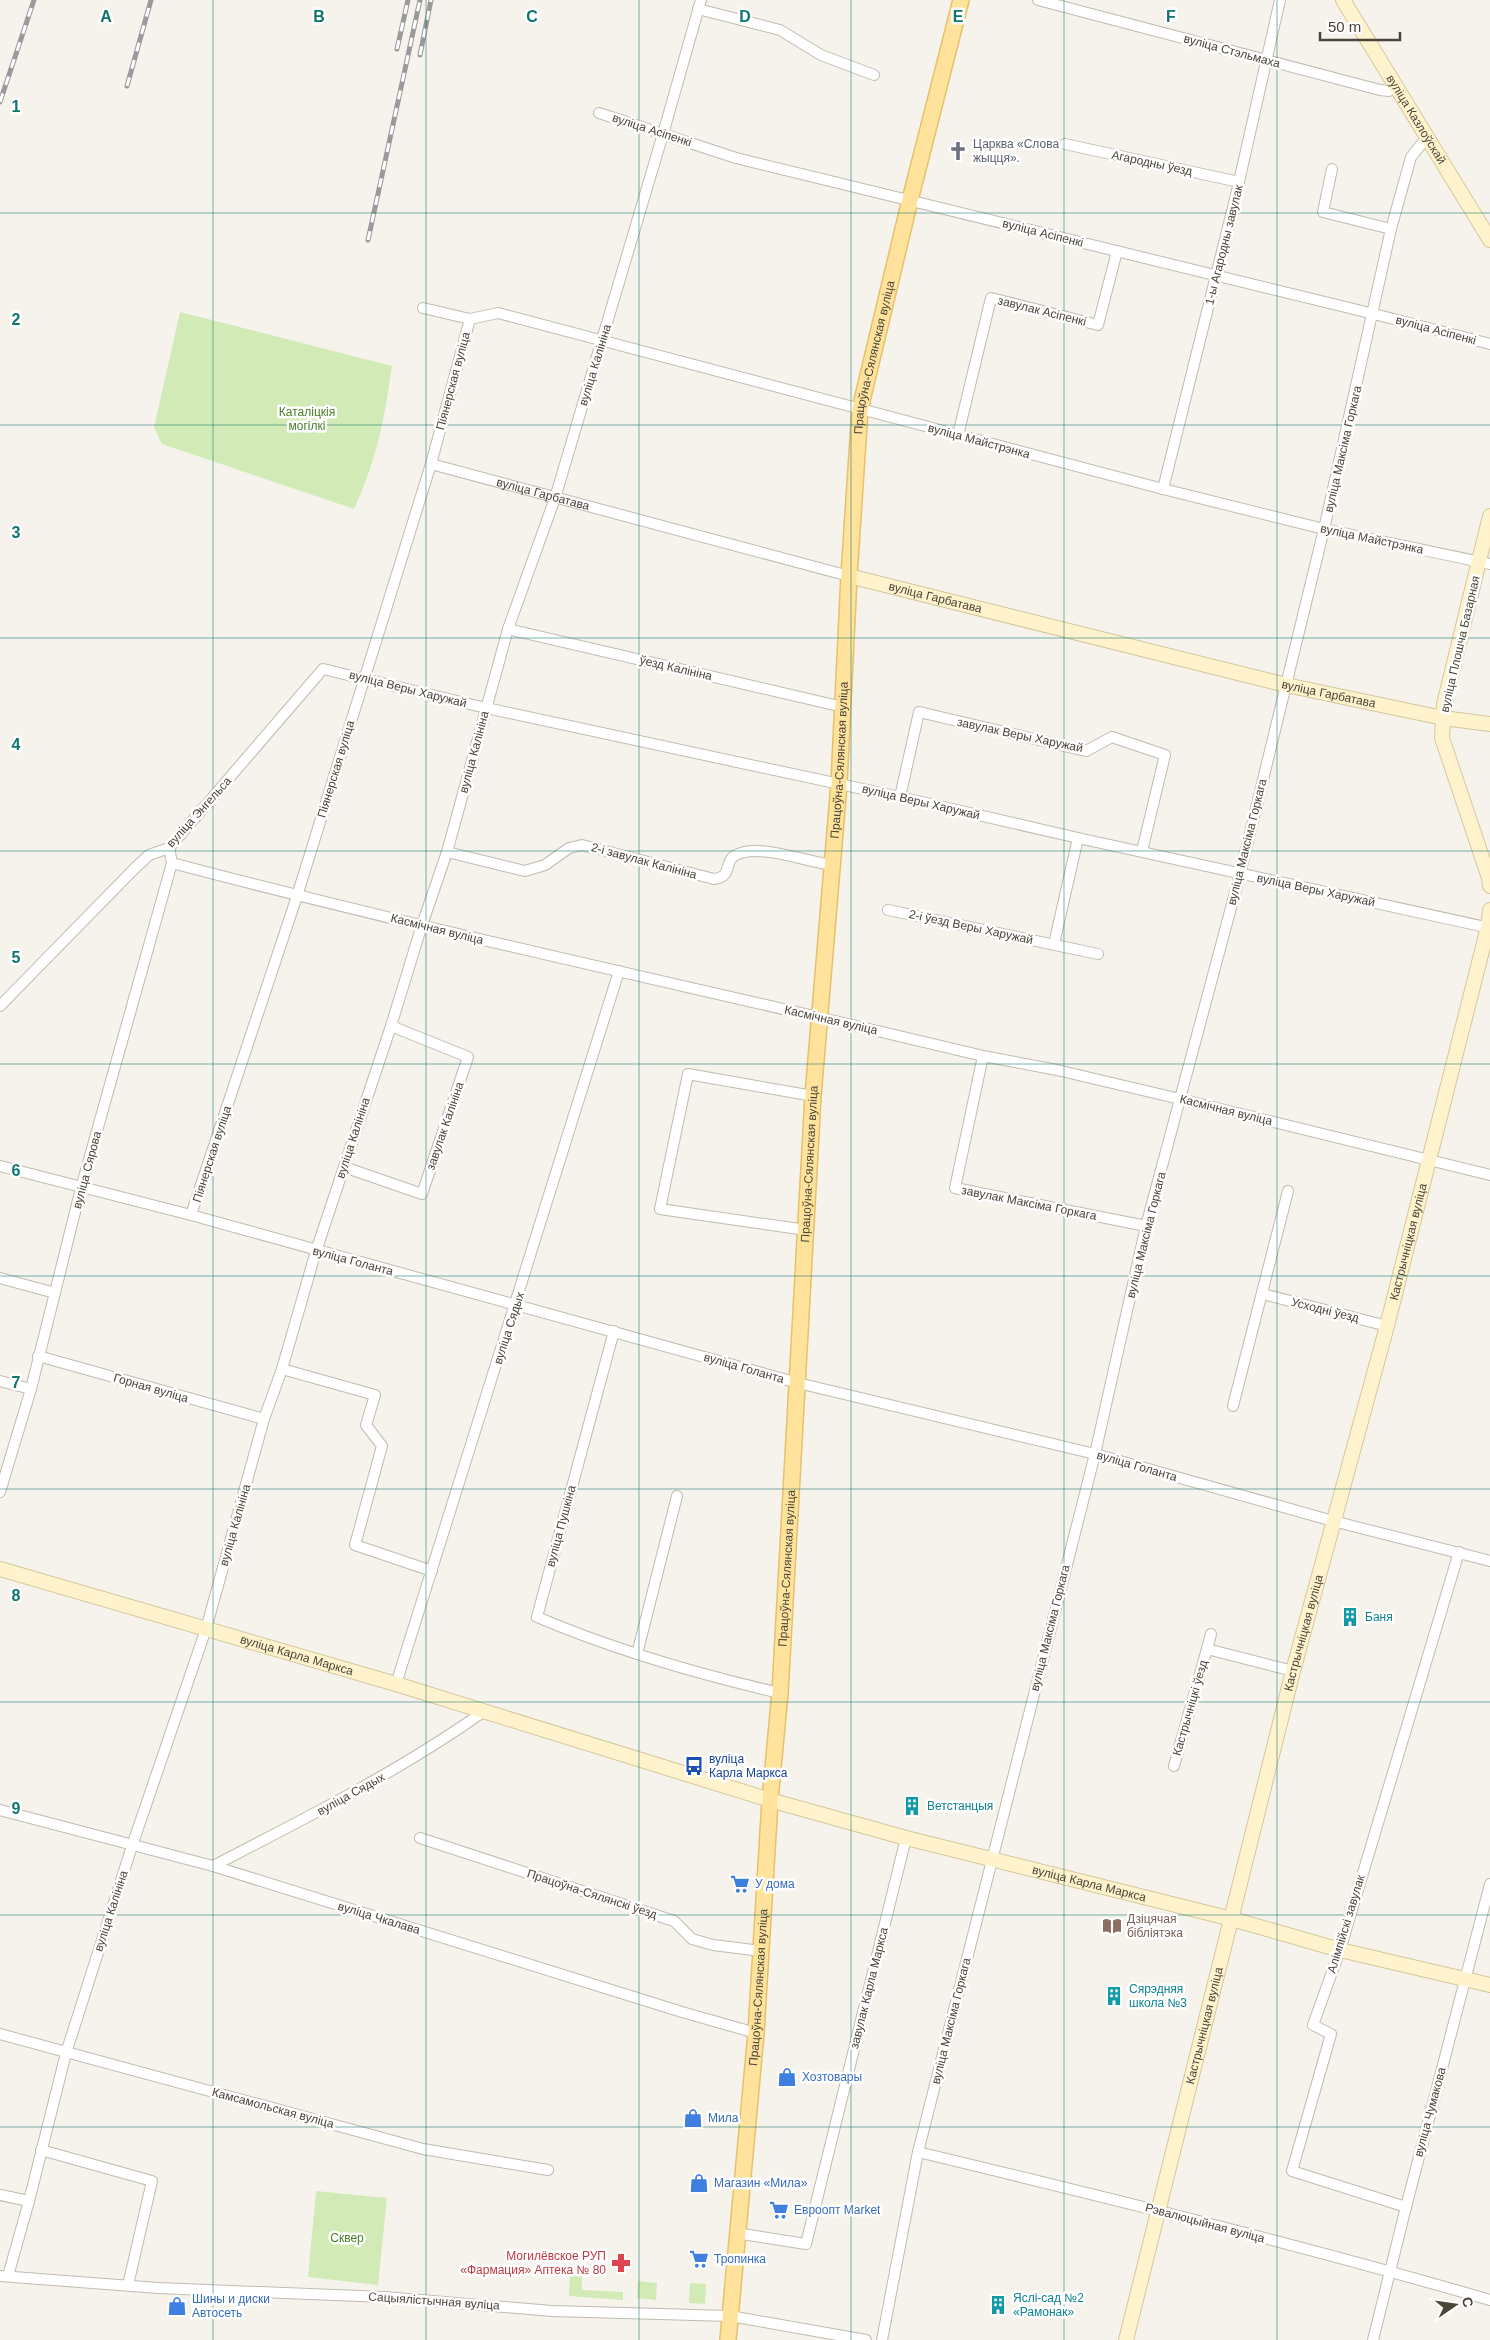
<svg xmlns="http://www.w3.org/2000/svg" width="1490" height="2340" font-family="Arial,sans-serif">
<style>
.green{fill:#d2eab5}
.lines{fill:none;stroke-linecap:round;stroke-linejoin:round}
.street-casing{stroke:#c2bbae;stroke-width:12}
.secondary-casing{stroke:#d6c79b;stroke-width:16}
.primary-casing{stroke:#e6c16a;stroke-width:18}
.street{stroke:#fff;stroke-width:10}
.secondary{stroke:#fff3cd;stroke-width:14}
.primary{stroke:#ffe39c;stroke-width:15}
.rail-casing{stroke:#9a9a9a;stroke-width:5}
.rail{stroke:#fff;stroke-width:3;stroke-dasharray:9;stroke-linecap:butt}
.grid{fill:none;stroke:#0f766e;stroke-width:1;stroke-opacity:0.55}
.labels{text-anchor:middle;stroke-width:5;stroke-linejoin:round;paint-order:stroke}
.street-label{font-size:12px;fill:#4b4439;stroke:#fff}
.worship-label{font-size:12px;fill:#5b616d;stroke:#fff;text-anchor:start}
.park-label{font-size:12px;fill:#4a7f2a;stroke:#fff}
.culture-label{font-size:12px;fill:#0d838f;stroke:#fff;text-anchor:start}
.transit-label{font-size:12px;fill:#164399;stroke:#fff;text-anchor:start}
.shop-label{font-size:12px;fill:#366cbe;stroke:#fff;text-anchor:start}
.education-label{font-size:12px;fill:#785e54;stroke:#fff;text-anchor:start}
.health-label{font-size:12px;fill:#be3a42;stroke:#fff;text-anchor:end}
.grid-label{font-size:16px;text-anchor:middle;font-weight:bold;fill:#0f766e;stroke:#fff;stroke-width:5;stroke-linejoin:round;paint-order:stroke}
</style>
<rect width="100%" height="100%" fill="#f6f3ec"/>
<g class="green">
<path d="M180,312L392,366C384,421 377,458 354,509L162,444L154,427Z"/>
<path d="M316,2191L387,2198L378,2285L308,2277Z"/>
<path d="M570,2273L582,2275V2290L623,2292V2300L569,2296Z"/>
<path d="M638,2281L657,2283L656,2300L637,2298Z"/>
<path d="M690,2283L706,2284L705,2304L689,2303Z"/>
</g>
<g class="lines">
<g class="street-casing">
<g id="street">
<path d="M1038,0L1380,90L1389,91L1396,87"/>
<path d="M698,9L780,30L821,55L874,75"/>
<path d="M599,113L736,158L1374,314L1490,344"/>
<path d="M1065,144L1239,182"/>
<path d="M1332,169L1323,212L1391,229"/>
<path d="M423,308L470,319L498,313L1163,489L1324,529L1490,564"/>
<path d="M958,435L991,298L1098,325L1117,251"/>
<path id="s1" d="M431,464L849,576"/>
<path d="M1163,489L1236,195L1280,0"/>
<path d="M508,629L843,707"/>
<path d="M900,797L919,712L1086,751L1112,737L1165,755L1142,851"/>
<path d="M447,852L525,871L545,865L569,848L582,845L714,879C734,877 722,860 738,854C761,844 807,862 833,865"/>
<path d="M172,863C441,934 713,991 983,1056L1057,1070L1180,1099L1490,1175"/>
<path d="M888,910L1098,954"/>
<path d="M1054,944L1078,838"/>
<path d="M0,1006L134,869L149,855L169,848L323,669L486,708L900,797L1078,838L1490,928"/>
<path d="M983,1056L955,1188L1146,1226"/>
<path d="M0,1166L191,1215L798,1383L1095,1454L1333,1521L1490,1561"/>
<path d="M344,1167L422,1194L468,1057L391,1026"/>
<path d="M191,1215L297,896L431,464L470,319"/>
<path d="M806,1230L660,1209L688,1074L813,1096"/>
<path d="M0,1278L55,1293"/>
<path d="M1263,1294L1387,1326"/>
<path d="M614,1331L537,1617C615,1650 697,1674 780,1693"/>
<path d="M38,1356L264,1419"/>
<path d="M282,1369L375,1395L366,1425L382,1446L355,1545L432,1571"/>
<path d="M0,1381L31,1389"/>
<path d="M1233,1406L1288,1191"/>
<path d="M0,1492L31,1389L81,1188L172,863L169,848"/>
<path d="M1207,1649L1211,1634"/>
<path d="M637,1654L677,1496"/>
<path d="M396,1684L619,971"/>
<path d="M1174,1766L1207,1649L1293,1671"/>
<path d="M0,1810L213,1866L682,2012L756,2033"/>
<path d="M420,1838L674,1921L692,1939L713,1945L761,1951"/>
<path d="M213,1866C306,1818 398,1772 483,1712"/>
<path d="M0,2034L423,2149L548,2170"/>
<path d="M41,2150L152,2181L128,2285"/>
<path d="M918,2152C1109,2198 1301,2245 1490,2300"/>
<path d="M0,2195L29,2201"/>
<path d="M1406,2207L1292,2171L1331,2034L1313,2025L1340,1950L1459,1552"/>
<path d="M736,2233L806,2244L906,1838"/>
<path d="M0,2276L158,2288L385,2297L552,2311L730,2316L866,2340"/>
<path d="M8,2276L29,2201L66,2053L132,1846L206,1629L264,1419L282,1369L316,1251L391,1026L422,925L447,852L508,629L555,498L663,134L701,0"/>
<path d="M882,2340L918,2152L1095,1454L1146,1226L1240,874L1324,529L1391,229L1411,157L1428,136"/>
<path d="M1373,2340L1406,2207L1490,1884"/>
</g>
</g>
<g class="secondary-casing">
<g id="secondary">
<path id="s2" d="M1343,0L1490,240"/>
<path d="M1490,516L1444,704L1442,738L1489,878L1490,886"/>
<path id="s3" d="M849,576L1286,685L1443,718L1490,724"/>
<path id="s4" d="M0,1569L396,1684L770,1800L906,1838L1232,1919L1340,1950L1490,1985"/>
<path id="s5" d="M1126,2340L1293,1671L1387,1326L1488,927L1490,910"/>
</g>
</g>
<g class="primary-casing">
<g id="primary">
<path id="s6" d="M728,2340L756,2033L770,1800L780,1693L813,1096L839,784L849,576L860,409L910,200L961,0"/>
</g>
</g>
<use href="#street" class="street"/>
<use href="#secondary" class="secondary"/>
<use href="#primary" class="primary"/>
<g class="rail-casing">
<g id="rail">
<path d="M397,49L408,0"/>
<path d="M420,55L431,0"/>
<path d="M127,86L151,0"/>
<path d="M0,102L34,0"/>
<path d="M368,240L420,0"/>
</g>
</g>
<use href="#rail" class="rail"/>
</g>
<path class="grid" d="M213,0V2340M426,0V2340M639,0V2340M851,0V2340M1064,0V2340M1277,0V2340M0,213H1490M0,425H1490M0,638H1490M0,851H1490M0,1064H1490M0,1276H1490M0,1489H1490M0,1702H1490M0,1915H1490M0,2127H1490"/>
<defs>
<g id="church-bare" transform="scale(1.5)"><path d="M-1.2-6h2.4v3.5h3.3v2.4h-3.3V6h-2.4V-.1h-3.3v-2.4h3.3Z" fill="#6b7280" stroke="#fff" stroke-width="2.5" paint-order="stroke"/></g>
<g id="building-bare" transform="scale(1.5)"><path d="M-4-6H4V6H1V3H-1V6H-4ZM-2.5-4.3h1.7v1.8h-1.7ZM.8-4.3h1.7v1.8H.8ZM-2.5-1h1.7V.8h-1.7ZM.8-1h1.7V.8H.8Z" fill="#0f9aa8" stroke="#fff" stroke-width="2.5" paint-order="stroke"/></g>
<g id="bus-bare" transform="scale(1.5)"><path d="M-5-6H5V4H4V6H2V4H-2V6H-4V4H-5ZM-3.5-4V0h7V-4ZM-3.5 1.2v1.5H-2V1.2ZM2 1.2v1.5H3.5V1.2Z" fill="#1a4fb4" stroke="#fff" stroke-width="2.5" paint-order="stroke"/></g>
<g id="supermarket-bare" transform="scale(1.5)"><path d="M-6-5.5h2.5l.6 2H6L4.5 2H-2.5L-4.4-4H-6ZM-1.5 3.2a1.3 1.3 0 1 0 .1 0ZM3 3.2a1.3 1.3 0 1 0 .1 0Z" fill="#3f7fe0" stroke="#fff" stroke-width="2.5" paint-order="stroke"/></g>
<g id="library-bare" transform="scale(1.5)"><path d="M-6-4Q-3-5.5-.7-3.5V5Q-3 3-6 4ZM6-4Q3-5.5 .7-3.5V5Q3 3 6 4Z" fill="#8d6e63" stroke="#fff" stroke-width="2.5" paint-order="stroke"/></g>
<g id="shop-bare" transform="scale(1.5)"><path d="M-5-2.5h2.3a2.7 3.5 0 0 1 5.4 0H5L5.5 6h-11ZM-1.5-2.5h3a1.5 2.3 0 0 0-3 0Z" fill="#3f7fe0" stroke="#fff" stroke-width="2.5" paint-order="stroke"/></g>
<g id="pharmacy-bare" transform="scale(1.5)"><path d="M-2-6h4v4h4v4h-4v4h-4v-4h-4v-4h4Z" fill="#e0444e" stroke="#fff" stroke-width="2.5" paint-order="stroke"/></g>
</defs>
<g fill-rule="evenodd">
<use href="#church-bare" x="958" y="151"/>
<use href="#building-bare" x="1350" y="1617"/>
<use href="#bus-bare" x="694" y="1766"/>
<use href="#building-bare" x="912" y="1806"/>
<use href="#supermarket-bare" x="740" y="1884"/>
<use href="#library-bare" x="1112" y="1926"/>
<use href="#building-bare" x="1114" y="1996"/>
<use href="#shop-bare" x="787" y="2077"/>
<use href="#shop-bare" x="693" y="2118"/>
<use href="#shop-bare" x="699" y="2183"/>
<use href="#supermarket-bare" x="779" y="2210"/>
<use href="#supermarket-bare" x="699" y="2259"/>
<use href="#pharmacy-bare" x="621" y="2263"/>
<use href="#building-bare" x="998" y="2305"/>
<use href="#shop-bare" x="177" y="2306"/>
</g>
<g class="labels">
<g class="street-label">
<text transform="translate(1232 51) rotate(15)" y="4">вуліца Стэльмаха</text>
<text dy="4" stroke="none"><textPath href="#s2" startOffset="140">вуліца Казлоўскай</textPath></text>
<text transform="translate(652 130) rotate(18)" y="4">вуліца Асіпенкі</text>
<text transform="translate(1152 163) rotate(12)" y="4">Агародны ўезд</text>
<text transform="translate(1043 233) rotate(14)" y="4">вуліца Асіпенкі</text>
<text transform="translate(1224 245) rotate(-76)" y="4">1-ы Агародны завулак</text>
<text transform="translate(1042 311) rotate(14)" y="4">завулак Асіпенкі</text>
<text transform="translate(1436 330) rotate(15)" y="4">вуліца Асіпенкі</text>
<text dy="4" stroke="none"><textPath href="#s6" startOffset="1989">Працоўна-Сялянская вуліца</textPath></text>
<text transform="translate(595 365) rotate(-73)" y="4">вуліца Калініна</text>
<text transform="translate(453 381) rotate(-75)" y="4">Піянерская вуліца</text>
<text transform="translate(979 441) rotate(15)" y="4">вуліца Майстрэнка</text>
<text transform="translate(1343 449) rotate(-77)" y="4">вуліца Максіма Горкага</text>
<text dy="4" stroke="none"><textPath href="#s1" startOffset="116">вуліца Гарбатава</textPath></text>
<text transform="translate(1372 539) rotate(12)" y="4">вуліца Майстрэнка</text>
<text dy="4" stroke="none"><textPath href="#s3" startOffset="89">вуліца Гарбатава</textPath></text>
<text transform="translate(1460 644) rotate(-77)" y="4">вуліца Плошча Базарная</text>
<text transform="translate(676 668) rotate(13)" y="4">ўезд Калініна</text>
<text transform="translate(408 689) rotate(14)" y="4">вуліца Веры Харужай</text>
<text dy="4" stroke="none"><textPath href="#s3" startOffset="494">вуліца Гарбатава</textPath></text>
<text transform="translate(1020 735) rotate(12)" y="4">завулак Веры Харужай</text>
<text transform="translate(474 752) rotate(-75)" y="4">вуліца Калініна</text>
<text dy="4" stroke="none"><textPath href="#s6" startOffset="1584">Працоўна-Сялянская вуліца</textPath></text>
<text transform="translate(336 769) rotate(-73)" y="4">Піянерская вуліца</text>
<text transform="translate(921 802) rotate(13)" y="4">вуліца Веры Харужай</text>
<text transform="translate(199 812) rotate(-48)" y="4">вуліца Энгельса</text>
<text transform="translate(1247 842) rotate(-76)" y="4">вуліца Максіма Горкага</text>
<text transform="translate(644 861) rotate(15)" y="4">2-і завулак Калініна</text>
<text transform="translate(1316 890) rotate(12)" y="4">вуліца Веры Харужай</text>
<text transform="translate(971 927) rotate(12)" y="4">2-і ўезд Веры Харужай</text>
<text transform="translate(437 929) rotate(14)" y="4">Касмічная вуліца</text>
<text transform="translate(831 1020) rotate(13)" y="4">Касмічная вуліца</text>
<text transform="translate(1226 1110) rotate(14)" y="4">Касмічная вуліца</text>
<text transform="translate(445 1126) rotate(-71)" y="4">завулак Калініна</text>
<text transform="translate(353 1138) rotate(-72)" y="4">вуліца Калініна</text>
<text transform="translate(212 1154) rotate(-72)" y="4">Піянерская вуліца</text>
<text dy="4" stroke="none"><textPath href="#s6" startOffset="1179">Працоўна-Сялянская вуліца</textPath></text>
<text transform="translate(87 1170) rotate(-75)" y="4">вуліца Сярова</text>
<text transform="translate(1029 1203) rotate(11)" y="4">завулак Максіма Горкага</text>
<text transform="translate(1146 1235) rotate(-76)" y="4">вуліца Максіма Горкага</text>
<text dy="4" stroke="none"><textPath href="#s5" startOffset="1134">Кастрычніцкая вуліца</textPath></text>
<text transform="translate(353 1261) rotate(15)" y="4">вуліца Голанта</text>
<text transform="translate(1325 1310) rotate(14)" y="4">Усходні ўезд</text>
<text transform="translate(509 1328) rotate(-72)" y="4">вуліца Сядых</text>
<text transform="translate(744 1368) rotate(16)" y="4">вуліца Голанта</text>
<text transform="translate(151 1388) rotate(16)" y="4">Горная вуліца</text>
<text transform="translate(1137 1466) rotate(16)" y="4">вуліца Голанта</text>
<text transform="translate(235 1525) rotate(-74)" y="4">вуліца Калініна</text>
<text transform="translate(561 1526) rotate(-75)" y="4">вуліца Пушкіна</text>
<text dy="4" stroke="none"><textPath href="#s6" startOffset="774">Працоўна-Сялянская вуліца</textPath></text>
<text transform="translate(1050 1628) rotate(-76)" y="4">вуліца Максіма Горкага</text>
<text dy="4" stroke="none"><textPath href="#s5" startOffset="729">Кастрычніцкая вуліца</textPath></text>
<text dy="4" stroke="none"><textPath href="#s4" startOffset="309">вуліца Карла Маркса</textPath></text>
<text transform="translate(1190 1708) rotate(-74)" y="4">Кастрычніцкі ўезд</text>
<text transform="translate(351 1794) rotate(-29)" y="4">вуліца Сядых</text>
<text dy="4" stroke="none"><textPath href="#s4" startOffset="1134">вуліца Карла Маркса</textPath></text>
<text transform="translate(592 1894) rotate(18)" y="4">Працоўна-Сялянскі ўезд</text>
<text transform="translate(111 1911) rotate(-72)" y="4">вуліца Калініна</text>
<text transform="translate(379 1918) rotate(17)" y="4">вуліца Чкалава</text>
<text transform="translate(1346 1924) rotate(-73)" y="4">Алімпійскі завулак</text>
<text dy="4" stroke="none"><textPath href="#s6" startOffset="354">Працоўна-Сялянская вуліца</textPath></text>
<text transform="translate(869 1988) rotate(-76)" y="4">завулак Карла Маркса</text>
<text transform="translate(951 2021) rotate(-76)" y="4">вуліца Максіма Горкага</text>
<text dy="4" stroke="none"><textPath href="#s5" startOffset="324">Кастрычніцкая вуліца</textPath></text>
<text transform="translate(273 2108) rotate(15)" y="4">Камсамольская вуліца</text>
<text transform="translate(1430 2112) rotate(-75)" y="4">вуліца Чумакова</text>
<text transform="translate(1205 2223) rotate(15)" y="4">Рэвалюцыйная вуліца</text>
<text transform="translate(434 2301) rotate(4)" y="4">Сацыялістычная вуліца</text>
</g>
<g class="worship-label">
<text x="973" y="148">Царква «Слова<tspan x="973" dy="14">жыцця».</tspan></text>
</g>
<g class="park-label">
<text x="307" y="416">Каталіцкія<tspan x="307" dy="14">могілкі</tspan></text>
<text x="347" y="2242">Сквер</text>
</g>
<g class="culture-label">
<text x="1365" y="1621">Баня</text>
<text x="927" y="1810">Ветстанцыя</text>
<text x="1129" y="1993">Сярэдняя<tspan x="1129" dy="14">школа №3</tspan></text>
<text x="1013" y="2302">Яслі-сад №2<tspan x="1013" dy="14">«Рамонак»</tspan></text>
</g>
<g class="transit-label">
<text x="709" y="1763">вуліца<tspan x="709" dy="14">Карла Маркса</tspan></text>
</g>
<g class="shop-label">
<text x="755" y="1888">У дома</text>
<text x="802" y="2081">Хозтовары</text>
<text x="708" y="2122">Мила</text>
<text x="714" y="2187">Магазин «Мила»</text>
<text x="794" y="2214">Евроопт Market</text>
<text x="714" y="2263">Тропинка</text>
<text x="192" y="2303">Шины и диски<tspan x="192" dy="14">Автосеть</tspan></text>
</g>
<g class="education-label">
<text x="1127" y="1923">Дзіцячая<tspan x="1127" dy="14">бібліятэка</tspan></text>
</g>
<g class="health-label">
<text x="606" y="2260">Могилёвское РУП<tspan x="606" dy="14">«Фармация» Аптека № 80</tspan></text>
</g>
</g>
<g class="grid-label">
<text x="106" y="22">A</text>
<text x="319" y="22">B</text>
<text x="532" y="22">C</text>
<text x="745" y="22">D</text>
<text x="958" y="22">E</text>
<text x="1171" y="22">F</text>
<text x="16" y="112">1</text>
<text x="16" y="325">2</text>
<text x="16" y="538">3</text>
<text x="16" y="750">4</text>
<text x="16" y="963">5</text>
<text x="16" y="1176">6</text>
<text x="16" y="1388">7</text>
<text x="16" y="1601">8</text>
<text x="16" y="1814">9</text>
</g>
<g transform="translate(1455 2305) rotate(77)" stroke="#ffffff" stroke-width="4" paint-order="stroke">
<path d="M0-4L9 19L0 12L-9 19Z" fill="#4b4439"/>
<text y="-8" font-size="14" font-weight="bold" text-anchor="middle" fill="#4b4439">С</text>
</g>
<path d="M1320 32v8h80v-8" fill="none" stroke="#4b4439" stroke-width="2.5"/>
<text x="1328" y="32" font-size="15" fill="#4b4439" stroke="#ffffff" stroke-width="4" paint-order="stroke">50 m</text>
</svg>
